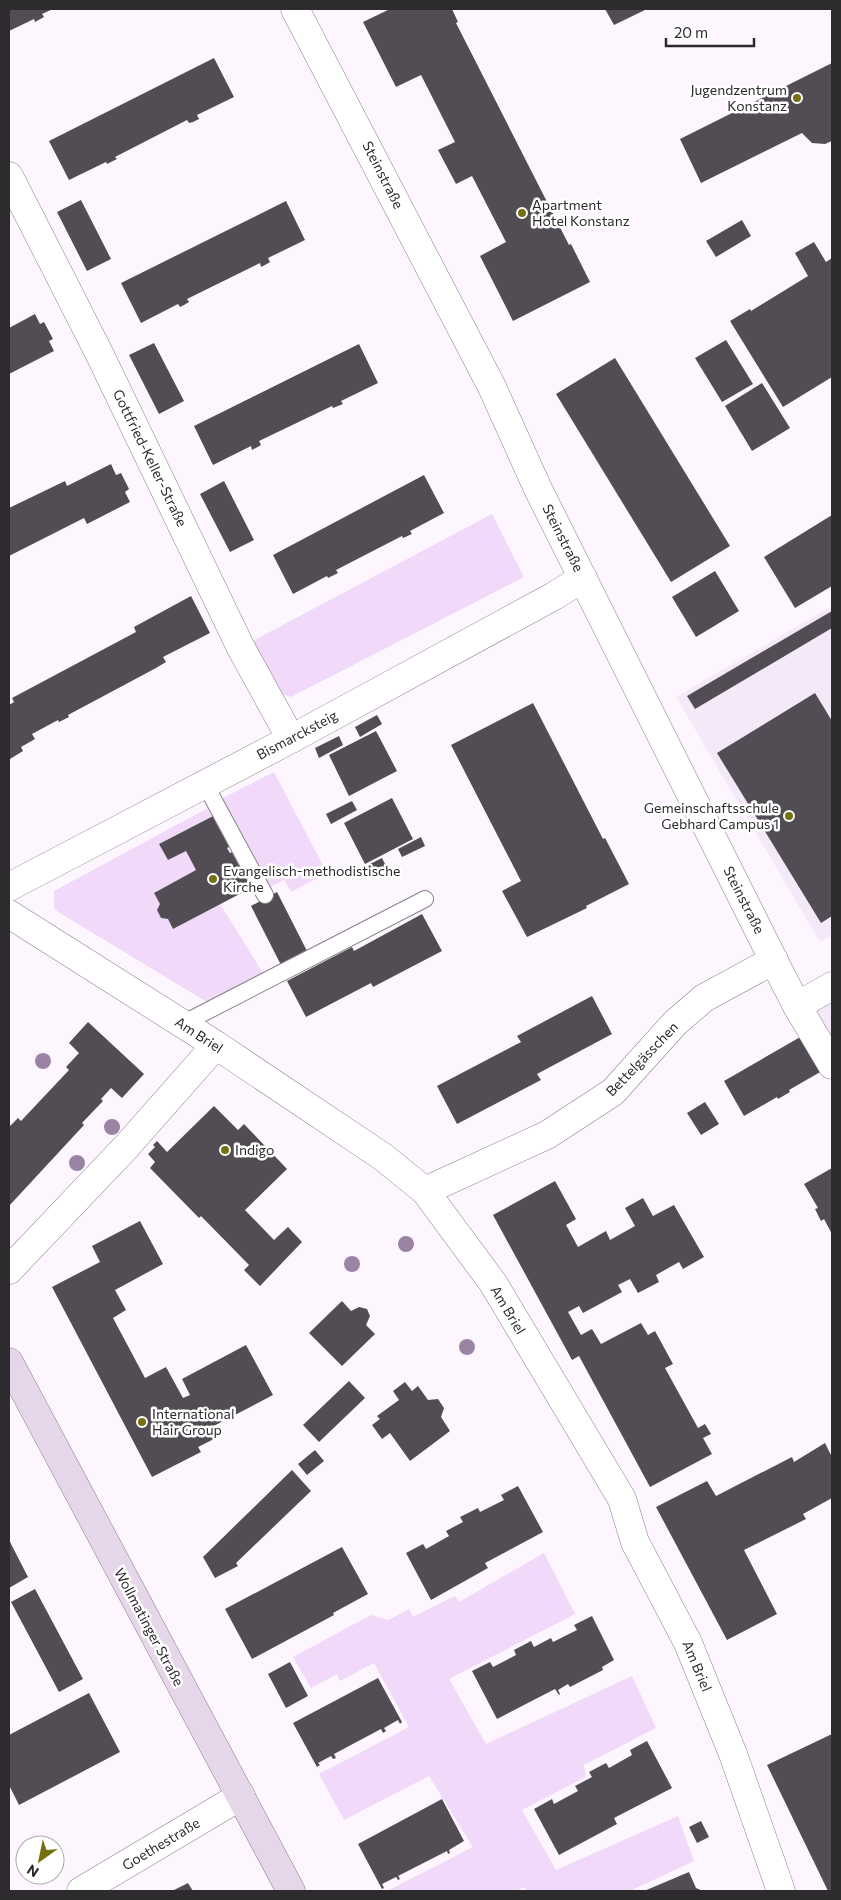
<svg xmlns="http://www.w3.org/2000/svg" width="841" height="1900" font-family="Commissioner,sans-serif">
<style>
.built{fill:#f4e9f8}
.green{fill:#f1d9f9}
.building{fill:#524d54}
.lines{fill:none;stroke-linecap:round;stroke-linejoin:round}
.lane-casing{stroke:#878289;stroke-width:18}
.street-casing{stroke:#878289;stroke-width:29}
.secondary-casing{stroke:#878289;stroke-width:29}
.lane{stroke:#fff;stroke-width:16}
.street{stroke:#fff;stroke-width:28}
.secondary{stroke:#e5d6e9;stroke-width:28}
.tree{fill:#9b84a3}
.poi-dot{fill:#757113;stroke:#fff;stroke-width:2}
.labels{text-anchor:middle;stroke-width:5;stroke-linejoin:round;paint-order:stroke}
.poi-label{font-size:14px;fill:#2d2b2e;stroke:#fff;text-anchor:start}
.street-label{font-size:14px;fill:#2d2b2e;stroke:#fff}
</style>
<rect width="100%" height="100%" fill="#fdf6ff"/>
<g class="built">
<path d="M832,606V935L820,942L676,697Z"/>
<path d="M832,997V1045L811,1009Z"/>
</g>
<g class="green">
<path d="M492,514L524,577L291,697L276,692L249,643Z"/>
<path d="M274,772L327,873L291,892L284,880L268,888L221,799Z"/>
<path d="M208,808L212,816L159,844L168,860L186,851L196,870L154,893L160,904L157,910L161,918L168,919L173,929L220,904L263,973L207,1002L58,912L54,908V891Z"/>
<path d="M544,1553L575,1614L449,1679L486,1744L632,1676L656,1728L584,1765L586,1777L522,1810L556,1870L678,1816L694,1861L630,1891H527L524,1887L516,1891H387L473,1847L429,1776L344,1820L319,1774L409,1727L374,1663L340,1681L337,1674L311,1688L293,1657L371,1615L388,1620L409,1609L413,1617L455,1596L459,1602Z"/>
</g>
<g class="building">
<path d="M9,9H53L42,14L44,17L35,22L34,19L9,31Z"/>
<path d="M390,9H452L458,22L456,23L569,245L571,244L590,282L513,321L480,256L506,242L472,176L456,184L438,150L455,142L421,75L396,87L363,22Z"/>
<path d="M605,9H647L614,25Z"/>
<path d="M214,58L234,97L197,115L199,119L193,122L189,123L187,120L115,157L117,159L107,164L106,162L69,180L49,141Z"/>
<path d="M832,63V141L825,144L812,143L802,133L701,183L680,139Z"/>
<path d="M81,200L111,259L87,271L57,212Z"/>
<path d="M286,201L305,240L268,258L270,262L265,265L261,267L260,263L187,299L189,302L184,305L180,307L178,304L141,323L121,283Z"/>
<path d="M742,220L751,236L716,257L706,241Z"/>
<path d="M814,242L826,262L832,258V377L783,407L730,321L750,309L751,311L808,276L795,253Z"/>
<path d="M35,314L40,324L44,322L53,339L49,341L54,351L9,374V328Z"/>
<path d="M726,340L753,384L722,402L695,358Z"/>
<path d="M154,343L184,401L159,414L129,355Z"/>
<path d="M359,344L378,383L341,401L343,404L333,408L332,406L259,441L261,445L252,450L251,446L213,465L194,426Z"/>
<path d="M615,358L730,546L671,582L556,394Z"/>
<path d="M762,383L790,428L752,451L725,406Z"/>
<path d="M111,464L116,475L121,473L129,489L125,492L130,502L87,524L84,518L9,556V508L65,481L67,486Z"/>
<path d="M424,475L444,513L410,531L412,534L403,538L402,536L336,570L338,573L328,578L327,576L293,594L273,555Z"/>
<path d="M224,481L254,540L230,552L200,494Z"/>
<path d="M832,515V586L795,608L764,557Z"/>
<path d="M715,571L739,611L696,637L672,597Z"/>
<path d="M191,596L210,633L163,657L166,662L156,668L68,715L69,717L59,722L58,720L32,734L35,739L21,747L23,751L10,759L9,756V705L14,702L12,698L136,632L134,627Z"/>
<path d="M832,611V628L695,709L687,696Z"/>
<path d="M815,693L832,721V916L821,923L717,753Z"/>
<path d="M533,703L603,839L605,838L629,884L586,906L587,908L527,937L502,891L521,881L451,745Z"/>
<path d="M377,715L382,724L360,737L355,727Z"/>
<path d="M376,731L397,771L349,796L329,755Z"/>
<path d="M339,736L343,745L319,758L315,748Z"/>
<path d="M392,798L413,839L365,864L344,823Z"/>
<path d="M352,801L357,810L331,824L326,814Z"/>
<path d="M215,815L231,846L227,848L230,853L232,852L251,888L173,929L168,919L161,918L157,910L160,904L154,893L196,870L186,851L168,860L159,844Z"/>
<path d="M421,837L425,846L402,857L398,849Z"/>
<path d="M382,858L386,866L364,878L360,869Z"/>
<path d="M277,892L307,951L281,965L251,906Z"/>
<path d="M422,914L442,951L373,987L371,983L306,1017L287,981L352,947L354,951Z"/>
<path d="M592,996L612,1034L537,1074L541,1080L457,1124L437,1086L521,1042L517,1036Z"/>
<path d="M88,1022L144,1074L122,1098L111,1088L101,1099L103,1101L82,1123L84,1125L9,1206V1127L18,1118L21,1121L69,1070L66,1067L79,1053L69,1043Z"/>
<path d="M802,1036L822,1071L789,1090L790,1092L778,1099L777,1097L744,1116L724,1081Z"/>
<path d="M705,1102L719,1124L701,1135L687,1113Z"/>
<path d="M214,1106L238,1130L244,1124L287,1169L245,1210L274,1240L288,1227L302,1242L260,1286L244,1270L249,1265L201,1216L199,1218L150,1168L155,1162L148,1154L155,1147L153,1145L157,1141L167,1152Z"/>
<path d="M832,1168V1234L824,1219L821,1221L815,1209L818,1208L804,1184Z"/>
<path d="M555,1181L576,1219L566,1225L578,1247L606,1231L610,1240L635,1226L625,1208L643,1198L653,1216L674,1205L704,1257L683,1269L679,1262L656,1275L659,1282L638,1293L630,1279L618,1285L622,1292L583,1313L579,1306L568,1312L581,1335L592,1329L601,1344L641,1323L648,1335L655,1331L673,1364L665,1368L698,1428L705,1424L711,1434L703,1438L712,1454L650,1487L579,1356L572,1360L493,1215Z"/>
<path d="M140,1221L163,1264L115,1290L126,1310L113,1318L145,1378L166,1367L183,1398L190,1395L182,1379L246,1345L273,1395L208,1429L214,1439L198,1447L201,1452L152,1477L52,1287L100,1262L92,1246Z"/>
<path d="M342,1301L351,1311L359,1307L367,1309L370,1316L366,1325L375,1334L342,1366L309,1333Z"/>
<path d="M349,1381L365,1398L319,1442L303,1425Z"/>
<path d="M405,1382L412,1391L418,1386L428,1400L438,1399L444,1408L441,1417L450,1431L410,1461L390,1433L382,1439L372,1425L380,1419L377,1416L399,1400L393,1391Z"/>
<path d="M825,1443L832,1457V1498L803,1514L806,1519L744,1550L777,1614L727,1640L656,1507L707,1481L716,1496L792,1457L794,1462Z"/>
<path d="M315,1450L324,1461L307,1475L298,1464Z"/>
<path d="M292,1470L311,1491L236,1563L238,1566L215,1578L203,1557Z"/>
<path d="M518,1486L543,1532L485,1563L488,1568L431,1600L406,1553L423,1544L426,1549L449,1536L446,1531L463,1522L460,1517L478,1508L480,1512L504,1500L501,1495Z"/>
<path d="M9,1540L28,1577L9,1588Z"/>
<path d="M342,1547L368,1594L333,1613L334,1615L252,1659L225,1609Z"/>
<path d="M35,1589L83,1679L59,1692L11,1602Z"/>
<path d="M592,1616L614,1660L602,1667L603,1670L570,1687L568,1684L558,1690L560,1694L559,1695L555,1689L497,1719L472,1671L490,1662L493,1667L516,1655L514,1650L531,1641L534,1647L551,1638L553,1642L577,1630L574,1625Z"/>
<path d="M290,1662L308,1696L286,1708L268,1674Z"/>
<path d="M378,1678L402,1722L400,1724L398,1720L384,1728L386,1731L383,1733L381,1729L334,1754L336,1758L333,1759L331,1756L318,1763L320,1765L317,1767L293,1723Z"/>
<path d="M89,1693L120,1752L19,1805L9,1785V1735Z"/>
<path d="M832,1734V1891H828L767,1765Z"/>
<path d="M647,1741L672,1788L614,1818L617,1824L559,1855L534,1809L552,1799L554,1804L578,1791L575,1786L592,1777L589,1772L606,1763L609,1768L632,1755L630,1750Z"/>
<path d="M442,1799L464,1841L449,1850L450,1853L448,1854L447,1851L398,1876L400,1879L398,1880L396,1877L382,1884L384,1888L382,1889L358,1844Z"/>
<path d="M701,1821L709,1837L697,1843L689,1827Z"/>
<path d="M689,1872L696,1888L703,1891H644Z"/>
<path d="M188,1883L193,1891H172Z"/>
</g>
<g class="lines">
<g class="lane-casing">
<g id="lane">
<path d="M205,784L265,895"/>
<path d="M182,1024L425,899"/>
</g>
</g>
<g class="street-casing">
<g id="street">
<path d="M295,9L492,387L538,489L779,971L797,1006L832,1065"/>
<path d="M9,176L100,355L240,646L291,739"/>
<path d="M9,887L291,739L554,596L583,578"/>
<path d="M9,914L216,1045L383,1157L425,1191L493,1283L622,1499L635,1542L688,1643L733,1754L781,1891"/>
<path d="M797,1006L832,986"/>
<path d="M425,1191L547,1135L613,1092L675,1023L704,998L774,960"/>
<path d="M9,1270L126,1147L216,1045"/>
<path d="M81,1891L241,1796"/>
</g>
</g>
<g class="secondary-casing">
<path id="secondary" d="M9,1362L291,1891"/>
</g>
<use href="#lane" class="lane"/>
<use href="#street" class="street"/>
<use href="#secondary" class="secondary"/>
</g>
<g class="tree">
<circle cx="43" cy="1061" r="8"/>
<circle cx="112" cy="1127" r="8"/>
<circle cx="77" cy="1163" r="8"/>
<circle cx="406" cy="1244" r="8"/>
<circle cx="352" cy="1264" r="8"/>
<circle cx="467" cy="1347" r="8"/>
</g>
<g class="poi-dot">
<circle cx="797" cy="98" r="5"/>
<circle cx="522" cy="213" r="5"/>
<circle cx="789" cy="816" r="5"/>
<circle cx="213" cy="879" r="5"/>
<circle cx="225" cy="1150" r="5"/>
<circle cx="142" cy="1422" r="5"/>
</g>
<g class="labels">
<g class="poi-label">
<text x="787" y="95" text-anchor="end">Jugendzentrum<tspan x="787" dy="16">Konstanz</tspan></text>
<text x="532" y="210">Apartment<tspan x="532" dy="16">Hotel Konstanz</tspan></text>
<text x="779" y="813" text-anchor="end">Gemeinschaftsschule<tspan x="779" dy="16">Gebhard Campus 1</tspan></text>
<text x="223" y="876">Evangelisch-methodistische<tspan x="223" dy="16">Kirche</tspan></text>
<text x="235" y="1155">Indigo</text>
<text x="152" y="1419">International<tspan x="152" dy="16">Hair Group</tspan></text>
</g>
<g class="street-label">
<text transform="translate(383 175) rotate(63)" y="5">Steinstraße</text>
<text transform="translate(150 458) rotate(64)" y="5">Gottfried-Keller-Straße</text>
<text transform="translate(563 538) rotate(63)" y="5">Steinstraße</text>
<text transform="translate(297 735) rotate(-28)" y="5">Bismarcksteig</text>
<text transform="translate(744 900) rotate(63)" y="5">Steinstraße</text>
<text transform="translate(199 1035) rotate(33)" y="5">Am Briel</text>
<text transform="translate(642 1059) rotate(-46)" y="5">Bettelgässchen</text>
<text transform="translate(508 1310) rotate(59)" y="5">Am Briel</text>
<text transform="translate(149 1627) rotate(62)" y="5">Wollmatinger Straße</text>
<text transform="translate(697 1666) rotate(67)" y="5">Am Briel</text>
<text transform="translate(161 1844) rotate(-31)" y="5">Goethestraße</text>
</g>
</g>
<rect width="841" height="1900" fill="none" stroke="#2d2b2e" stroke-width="20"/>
<g transform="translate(40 1860) rotate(213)"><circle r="24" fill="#ffffff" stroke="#abaaab"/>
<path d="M0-4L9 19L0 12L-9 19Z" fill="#757113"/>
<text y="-8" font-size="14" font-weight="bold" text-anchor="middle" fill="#2d2b2e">N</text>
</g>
<path d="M666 38v8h88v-8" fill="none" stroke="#2d2b2e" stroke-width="2.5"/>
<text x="674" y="38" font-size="15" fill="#2d2b2e" stroke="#ffffff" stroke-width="4" paint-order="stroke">20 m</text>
</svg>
